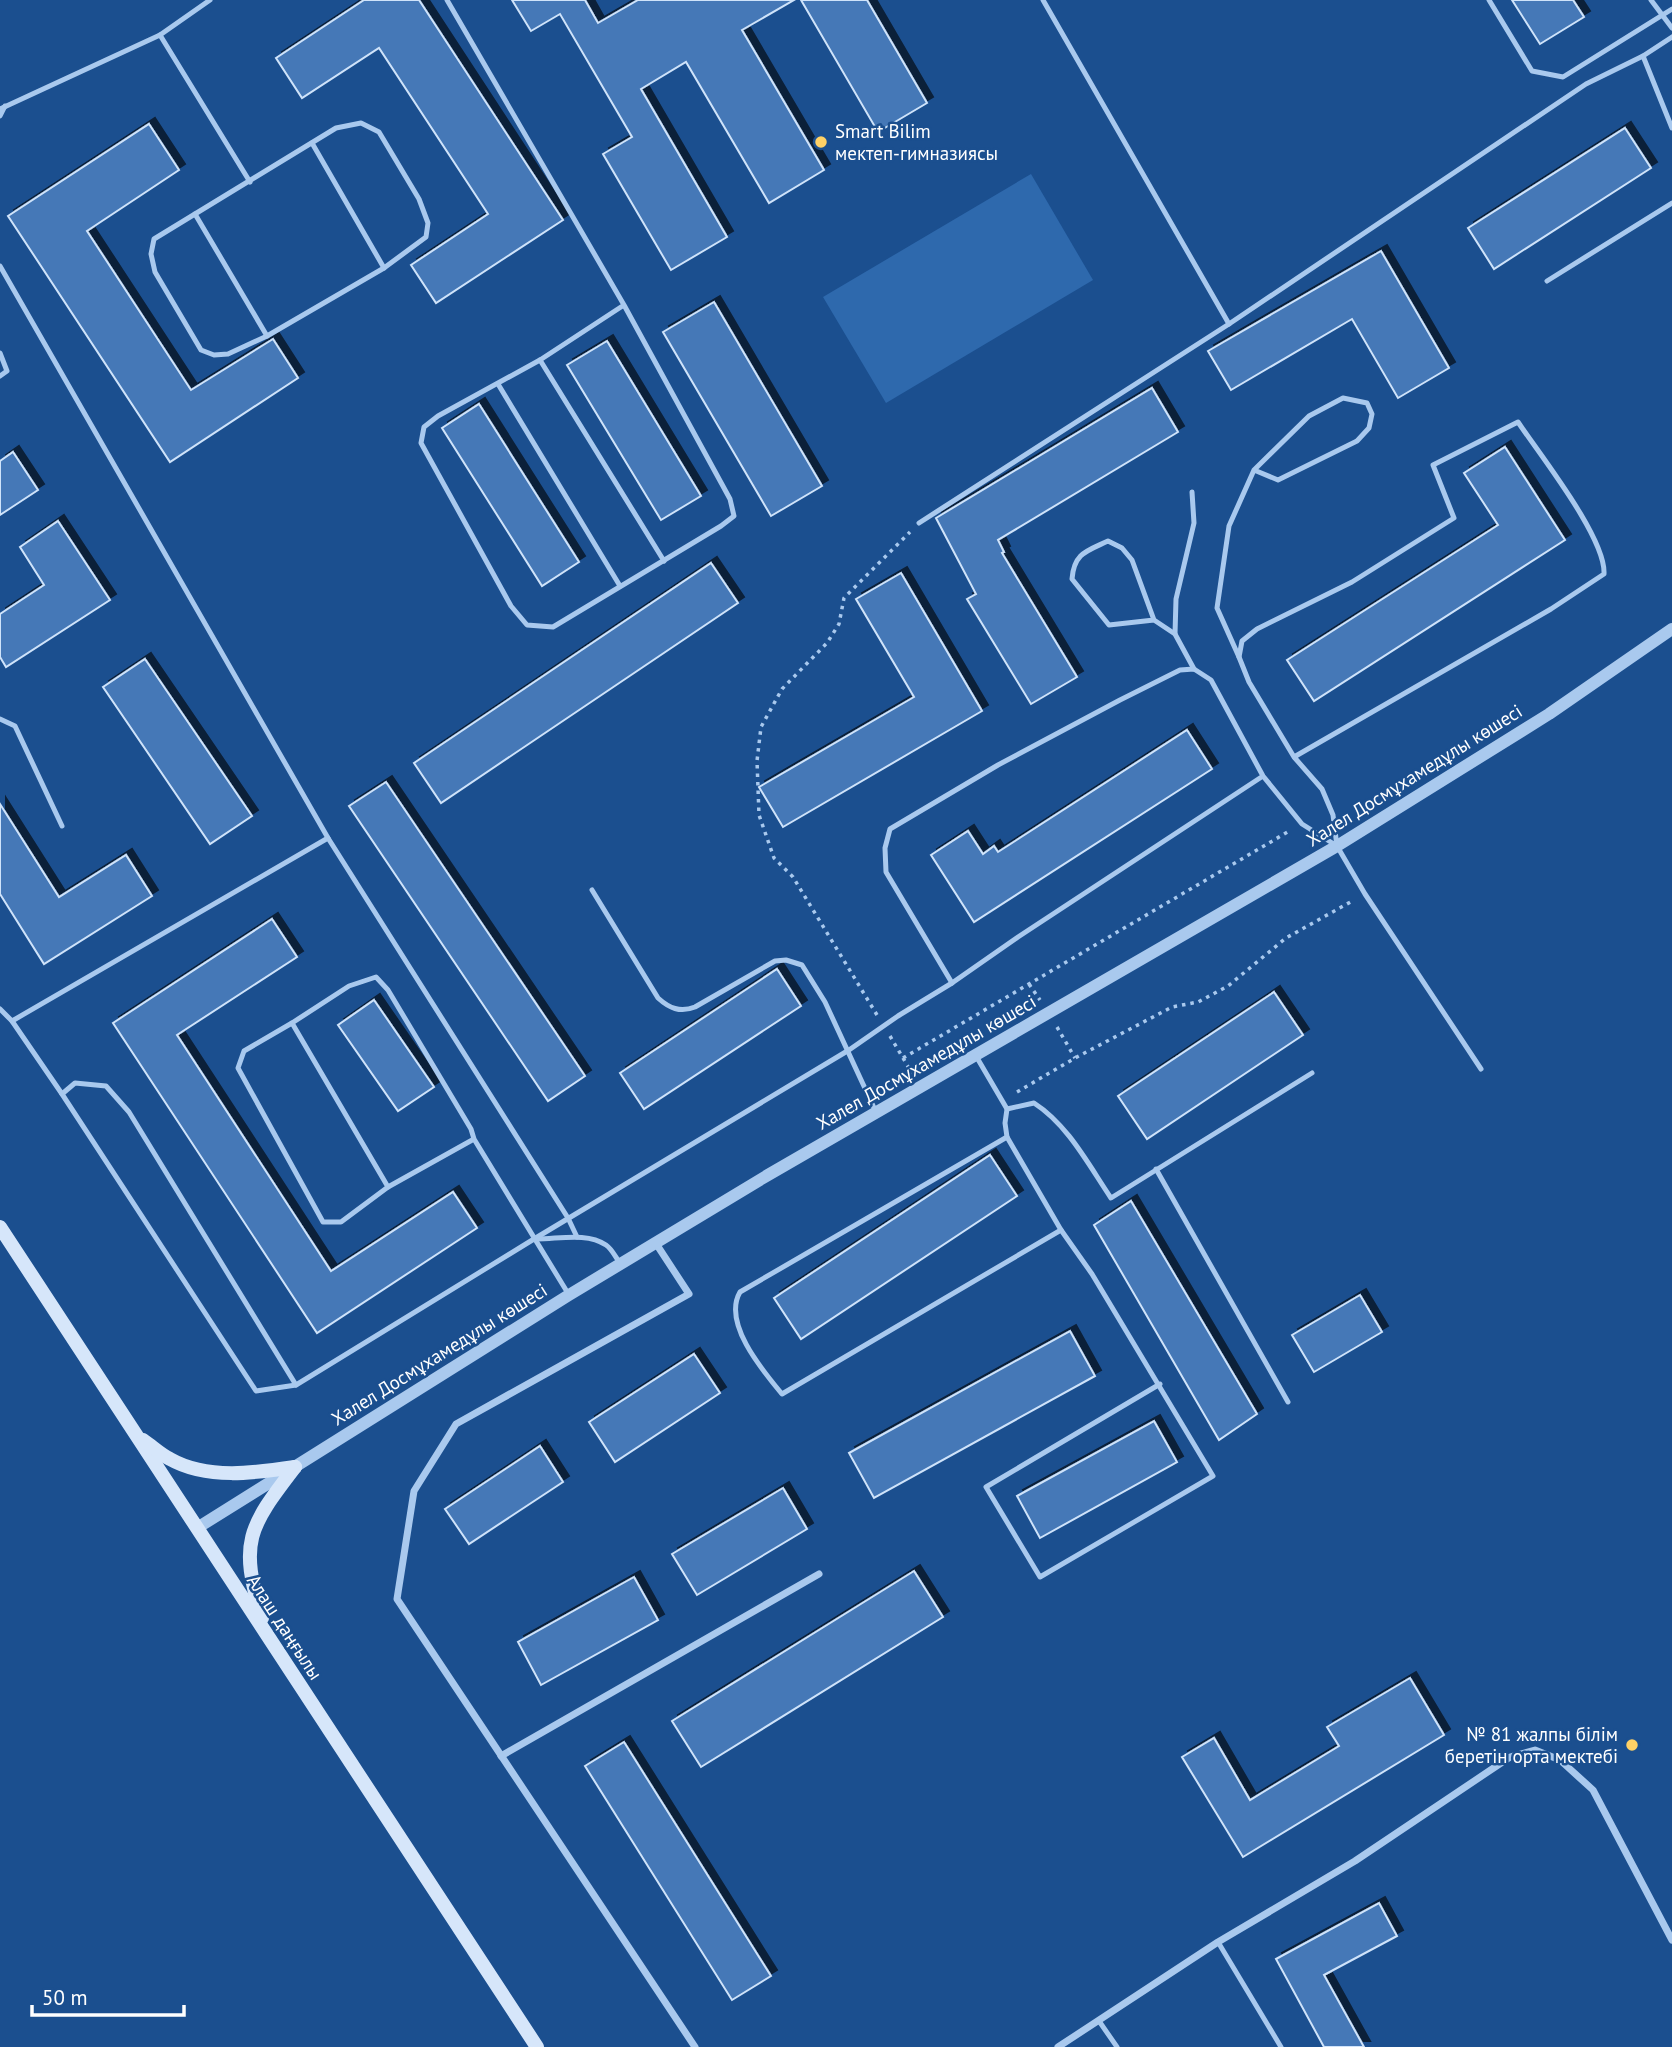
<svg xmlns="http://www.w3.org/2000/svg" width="1672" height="2047" font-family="'PT Sans',sans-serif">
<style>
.green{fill:#2e69ad}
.building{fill:#4478b7;stroke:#cfe3fa;stroke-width:2;filter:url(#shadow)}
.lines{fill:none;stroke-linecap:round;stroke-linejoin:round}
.path{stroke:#a9c9ee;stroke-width:3.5;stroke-dasharray:3.5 5;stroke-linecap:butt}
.service{stroke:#a9c9ee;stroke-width:5}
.minor{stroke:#a9c9ee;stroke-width:7}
.tertiary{stroke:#a9c9ee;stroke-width:12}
.secondary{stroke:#d6e6fa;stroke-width:14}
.poi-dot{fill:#ffd166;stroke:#1b4f8f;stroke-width:2.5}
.labels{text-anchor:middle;stroke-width:5;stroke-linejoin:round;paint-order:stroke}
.poi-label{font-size:19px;fill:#fff;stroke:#1b4f8f;text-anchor:start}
.street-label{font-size:19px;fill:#fff;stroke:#1b4f8f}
</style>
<defs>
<filter id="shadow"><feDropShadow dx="6" dy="-6" stdDeviation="0" flood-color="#0009"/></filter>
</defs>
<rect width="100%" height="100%" fill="#1b4f8f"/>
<path class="green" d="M1031,174L1093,280L886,403L823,297Z"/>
<g class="building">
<path d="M364,0H419L563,220L436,303L411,265L488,214L379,48L302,98L276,58Z"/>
<path d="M512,0H585L598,23L638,0H794L742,30L824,170L769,203L686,62L641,89L727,237L671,270L603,154L632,137L560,14L531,31Z"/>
<path d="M801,0H867L927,103L878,132Z"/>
<path d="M1512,0H1573L1584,17L1540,44Z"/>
<path d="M149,124L179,170L87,231L191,390L273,339L298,378L170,462L8,216Z"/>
<path d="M1625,128L1651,168L1494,269L1468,228Z"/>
<path d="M1381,251L1449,368L1398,398L1352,319L1231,390L1208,351Z"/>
<path d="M714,302L822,486L771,516L663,332Z"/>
<path d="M607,341L701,496L661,520L567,365Z"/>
<path d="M1152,388L1178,432L998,540L1004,552L1002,553L1077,677L1031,704L967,599L976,594L936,518Z"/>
<path d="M479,404L579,562L542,586L442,428Z"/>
<path d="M1505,447L1565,540L1314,701L1287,660L1498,525L1464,473Z"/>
<path d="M13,452L38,490L0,515V461Z"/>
<path d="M58,521L110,600L6,667L0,657V614L44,585L20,547Z"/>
<path d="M711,563L738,603L441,803L414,763Z"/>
<path d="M901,573L982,711L783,827L759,787L914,697L856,599Z"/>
<path d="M145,659L252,816L210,844L103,687Z"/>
<path d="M1187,730L1212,769L974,922L931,855L968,831L983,854L994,846L998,852Z"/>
<path d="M386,782L585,1076L548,1101L349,806Z"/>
<path d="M0,804L59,897L126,855L152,896L44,964L0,894Z"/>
<path d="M272,919L297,957L177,1035L331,1271L453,1192L477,1228L317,1333L113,1023Z"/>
<path d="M777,969L801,1006L644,1109L620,1073Z"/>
<path d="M1274,992L1303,1035L1147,1139L1118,1096Z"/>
<path d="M374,1000L434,1087L398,1111L338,1025Z"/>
<path d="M990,1155L1017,1196L801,1339L774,1298Z"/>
<path d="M1131,1201L1257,1414L1219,1440L1094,1225Z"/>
<path d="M1360,1295L1382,1332L1314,1372L1292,1335Z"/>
<path d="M1070,1331L1095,1376L874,1498L849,1453Z"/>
<path d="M694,1354L720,1393L615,1462L589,1422Z"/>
<path d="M1154,1421L1177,1462L1040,1538L1017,1496Z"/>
<path d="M540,1446L563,1482L469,1544L445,1509Z"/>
<path d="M783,1488L807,1529L697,1595L672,1554Z"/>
<path d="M914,1571L943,1617L701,1767L672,1721Z"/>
<path d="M634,1577L658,1620L541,1685L518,1642Z"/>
<path d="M1410,1678L1444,1735L1243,1857L1182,1757L1214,1738L1250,1800L1339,1746L1327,1727Z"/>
<path d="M624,1742L771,1976L732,2000L585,1766Z"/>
<path d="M1379,1903L1397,1936L1324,1975L1364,2047H1324L1276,1959Z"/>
</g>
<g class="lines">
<g class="path">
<path d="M1029,984L1040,1000"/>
<path d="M877,1015L793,877L774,858L759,815L757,761L761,727L782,689L827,643L839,624L844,598L910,532"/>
<path d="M1057,1027L1075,1058"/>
<path d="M890,1036L913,1075"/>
<path d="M903,1058L1291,830"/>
<path d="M1017,1092L1075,1058L1172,1007L1198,1002L1228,986L1286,938L1354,900"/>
</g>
<g class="service">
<path d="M447,0L624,305L730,499L734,516L721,526L553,627L527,625L511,606L421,443L424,427L438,416L540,360L624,305"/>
<path d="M1043,0L1229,324L1586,84L1643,56L1672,37"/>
<path d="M1489,0L1532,71L1563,77L1672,9"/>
<path d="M1651,0L1672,28"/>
<path d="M160,35L250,182"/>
<path d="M1643,56L1672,128"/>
<path d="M0,109L160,35L210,0"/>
<path d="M0,116L5,106"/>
<path d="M361,123L379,132L419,199L428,223L426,237L384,268L267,336L228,354L214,355L201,350L155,272L151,254L154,239L336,128Z"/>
<path d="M312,143L384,268"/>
<path d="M195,214L267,336"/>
<path d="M0,266L328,838L568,1218L577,1237"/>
<path d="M1547,281L1672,203"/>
<path d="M0,353L7,371L0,376"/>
<path d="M540,360L664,561"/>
<path d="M498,384L620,586"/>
<path d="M919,523L1229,324"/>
<path d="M1154,620L1109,625L1072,579C1074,553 1087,551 1108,541L1122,548L1132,560L1154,620L1175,634L1194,669"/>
<path d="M1175,634L1176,599L1194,523L1192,492"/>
<path d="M1239,657L1217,608L1229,526L1254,470L1309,416L1343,398L1367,403L1372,414L1369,428L1357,441L1278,480L1254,470"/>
<path d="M0,719L15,726L62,826"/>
<path d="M1294,757L1551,609L1604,574C1606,538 1540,455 1518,422L1433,465L1454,518L1352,582L1257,629L1242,641L1239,657L1249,682L1294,757L1322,789L1333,815L1337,846"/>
<path d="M1263,776L1018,937L952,983L886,872L885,848L890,829L998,765L1120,700L1180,670L1194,669L1211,680L1263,776L1302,824L1337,846L1365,894L1481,1069"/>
<path d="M592,890L658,998C669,1008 680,1013 695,1007L775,961L786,960L802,965L825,1002L875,1110"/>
<path d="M0,1009L12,1021L62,1094L256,1391L296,1385"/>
<path d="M12,1021L328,838"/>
<path d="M292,1023L388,1187"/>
<path d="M976,1056L1007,1109L1005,1123L1007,1137L1061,1230L1092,1274L1213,1476L1040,1577L986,1487L1160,1384"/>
<path d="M62,1094L75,1083L106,1086L129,1112L296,1385L534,1239L849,1050L898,1016L952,983"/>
<path d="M1007,1109L1034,1103C1068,1125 1088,1164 1111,1198L1312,1073"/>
<path d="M1007,1137L740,1292C722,1323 763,1371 782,1394L1061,1230"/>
<path d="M474,1139L388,1187L341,1222H323L238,1068L244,1051L292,1023L349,986L376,977L388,990L471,1129L474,1139L569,1295"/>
<path d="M1156,1169L1288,1402"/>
<path d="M537,1239C559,1239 587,1232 606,1245C612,1249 616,1258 620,1263"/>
<path d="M1218,1942L1281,2047"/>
<path d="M1099,2021L1117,2047"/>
</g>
<g class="minor">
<path d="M655,1242L689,1294L456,1424L414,1491L397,1599L695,2047"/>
<path d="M501,1756L819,1574"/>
<path d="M1058,2047L1218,1942L1355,1861L1510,1757L1535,1750L1560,1760L1593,1790L1672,1940"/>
</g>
<path class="tertiary" d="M197,1528L569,1295L768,1175L1337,846L1549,714L1672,629"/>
<g class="secondary">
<path d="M0,1227L537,2047"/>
<path d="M143,1440C152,1446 160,1454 170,1459C207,1480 255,1473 295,1467"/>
<path d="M262,1618C239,1542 248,1528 295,1467"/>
</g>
</g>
<g class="poi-dot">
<circle cx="821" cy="142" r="7"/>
<circle cx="1632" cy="1745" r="7"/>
</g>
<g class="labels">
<g class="poi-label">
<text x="835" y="138">Smart Bilim<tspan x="835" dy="22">мектеп-гимназиясы</tspan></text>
<text x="1618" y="1741" text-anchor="end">№ 81 жалпы білім<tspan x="1618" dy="22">беретін орта мектебі</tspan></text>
</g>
<g class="street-label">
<text transform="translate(1414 775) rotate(-32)" y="7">Халел Досмұхамедұлы көшесі</text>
<text transform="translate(926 1062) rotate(-30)" y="7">Халел Досмұхамедұлы көшесі</text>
<text transform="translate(439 1354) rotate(-32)" y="7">Халел Досмұхамедұлы көшесі</text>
<text transform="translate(285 1627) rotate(57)" y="7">Алаш даңғылы</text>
</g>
</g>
<path d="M32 2005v10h152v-10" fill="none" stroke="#ffffff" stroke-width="3.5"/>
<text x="42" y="2005" font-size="21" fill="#ffffff" stroke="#1b4f8f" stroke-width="5" paint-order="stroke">50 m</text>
</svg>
